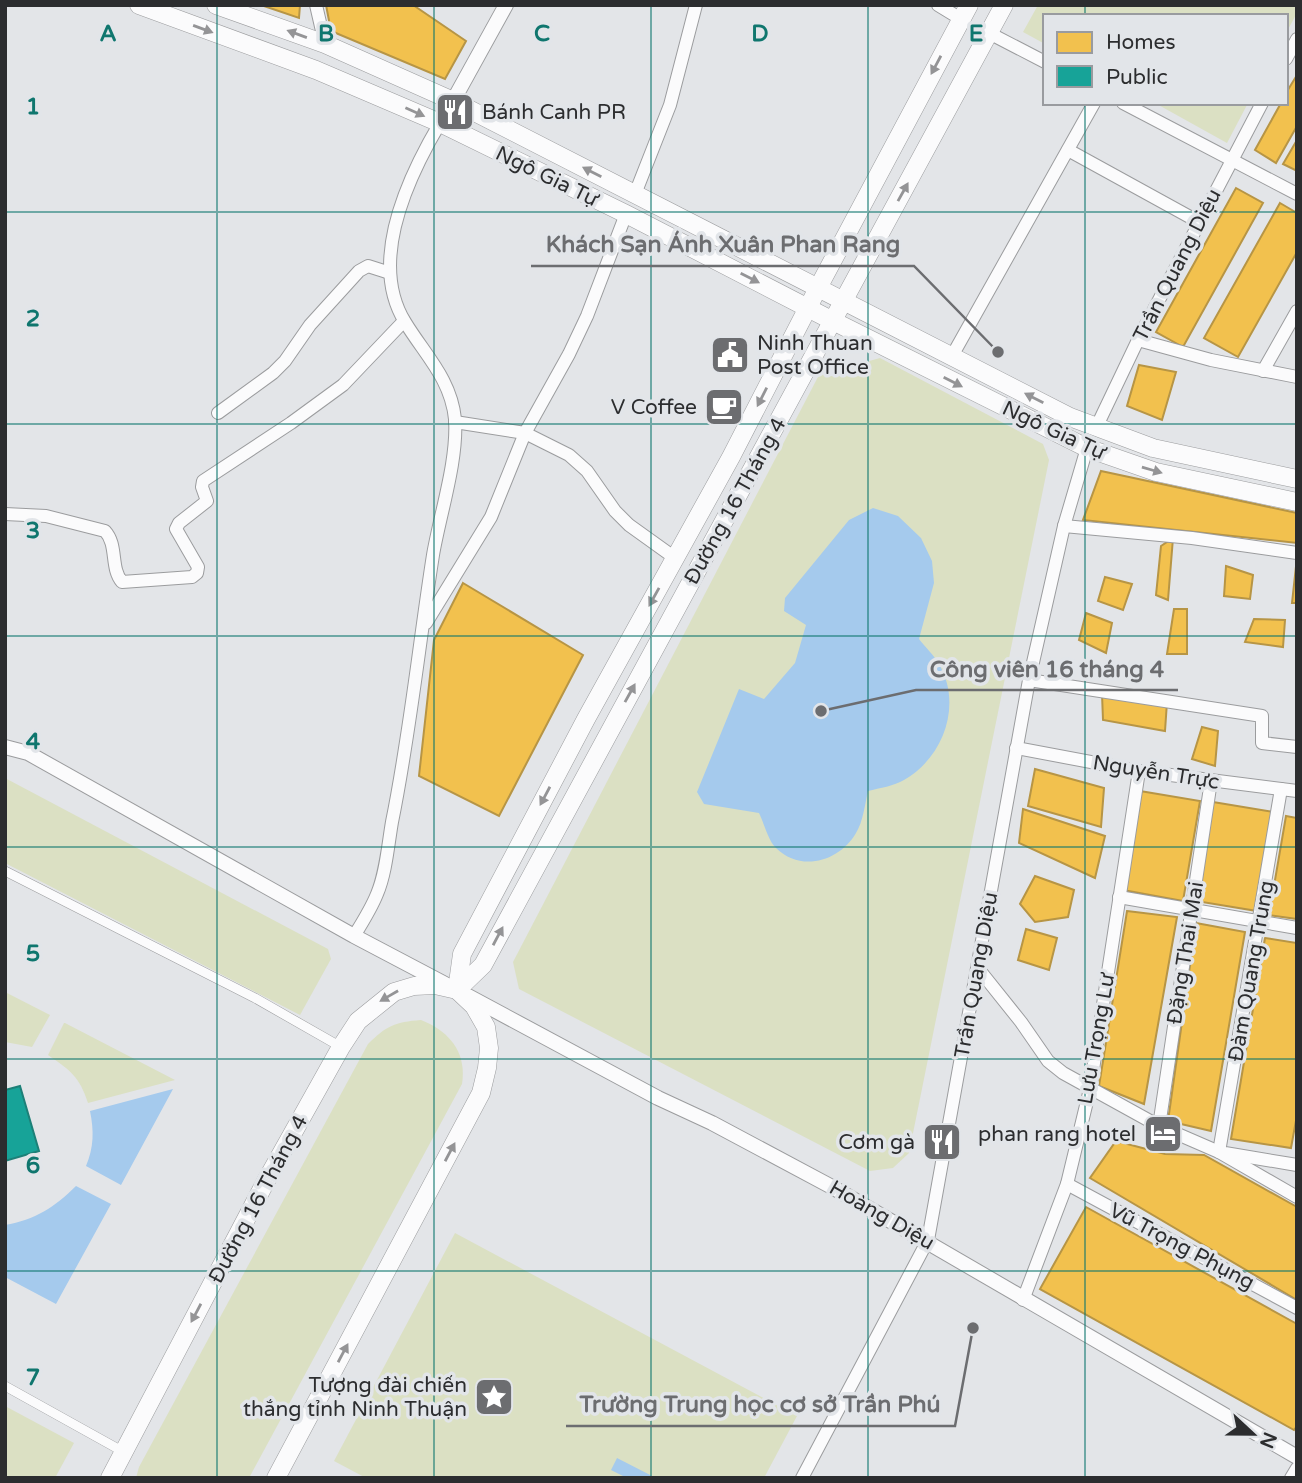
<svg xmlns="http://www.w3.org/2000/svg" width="1302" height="1483" font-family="'Varela Round',sans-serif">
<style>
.green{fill:#dbe0c3}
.water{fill:#a5caed}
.homes{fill:#f2c14e;stroke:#b79545;stroke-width:2}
.public{fill:#17a398;stroke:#1d8078;stroke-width:2}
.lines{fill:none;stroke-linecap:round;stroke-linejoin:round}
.pedestrian-casing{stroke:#9b9c9e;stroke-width:10}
.minor-casing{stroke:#9b9c9e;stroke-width:14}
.tertiary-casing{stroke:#9b9c9e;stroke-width:16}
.secondary-casing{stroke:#9b9c9e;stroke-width:19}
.pedestrian{stroke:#fbfbfc;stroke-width:9}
.minor{stroke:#fbfbfc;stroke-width:12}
.tertiary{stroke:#fbfbfc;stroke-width:14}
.secondary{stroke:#fbfbfc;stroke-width:18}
.oneway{fill:#949496}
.grid{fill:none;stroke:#0f766e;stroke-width:2;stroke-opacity:0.55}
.labels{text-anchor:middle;stroke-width:7;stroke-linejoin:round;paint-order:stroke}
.poi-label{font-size:21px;fill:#2c2d2f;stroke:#e2e5e9;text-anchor:end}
.street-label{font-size:21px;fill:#2c2d2f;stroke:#e2e5e9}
.grid-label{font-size:23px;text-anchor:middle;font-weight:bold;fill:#0f766e;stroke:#e2e5e9;stroke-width:7;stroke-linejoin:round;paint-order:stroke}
.leader{fill:none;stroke:#6c6d70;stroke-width:2.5}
.callout-dot{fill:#6c6d70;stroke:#e2e5e9;stroke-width:2.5}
.callout-label{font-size:23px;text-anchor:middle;font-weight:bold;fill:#6c6d70;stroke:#e2e5e9;stroke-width:7;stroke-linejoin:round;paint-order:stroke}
</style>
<rect width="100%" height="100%" fill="#e3e5e8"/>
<g class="green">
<path d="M1038,5H1297V13L1286,33V16H1045V44L1023,32Z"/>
<path d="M1155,103H1248L1227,143Z"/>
<path d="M880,358L1043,444L1049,460L909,1153L893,1168L870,1171L519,989L513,962L819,375Z"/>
<path d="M5,778L328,949L331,959L300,1015L5,863Z"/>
<path d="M5,992L50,1015L32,1047L5,1042Z"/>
<path d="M421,1020C449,1031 467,1052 462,1084L249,1478H136L139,1467L368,1044C386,1026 395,1022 421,1020Z"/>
<path d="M64,1023H65L175,1080L88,1103C79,1076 71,1071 48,1055Z"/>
<path d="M455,1233L797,1416L764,1478H366L334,1461Z"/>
<path d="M5,1406L74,1443L55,1478H5Z"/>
</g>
<g class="water">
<path d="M873,508L898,516L921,538L932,561L934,583L919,639C925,647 934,655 939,664C963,705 943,758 904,780C894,786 880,788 868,791C865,804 863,822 856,833C840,861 801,873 776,848C768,840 764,823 759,813L704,804L697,792L739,689L764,699L795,663L806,625L784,611L785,598L849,520Z"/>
<path d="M173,1089L121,1185L86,1166C94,1147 94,1131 90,1111Z"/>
<path d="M76,1186L111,1204L56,1304L5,1277V1225C35,1220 55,1207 76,1186Z"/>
<path d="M617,1458L656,1478H627L611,1470Z"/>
</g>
<g class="homes">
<path d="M261,5H300L299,18Z"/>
<path d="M326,5H413L466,41L445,79L331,31Z"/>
<path d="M1297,75V126L1276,163L1255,150L1281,103H1286V93Z"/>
<path d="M1297,140V171L1283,164Z"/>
<path d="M1236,188L1263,203L1183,347L1156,332Z"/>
<path d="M1280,203L1297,213V252L1238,357L1204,338Z"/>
<path d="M1139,365L1176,372L1162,420L1127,406Z"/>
<path d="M1101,471L1297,513V543L1083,520Z"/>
<path d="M1173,538L1168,600L1156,595L1161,546Z"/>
<path d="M1297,557V603H1292Z"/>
<path d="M1226,566L1253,575L1250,599L1224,596Z"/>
<path d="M1105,577L1132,584L1123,610L1098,601Z"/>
<path d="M463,583L583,655L499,816L419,776L434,640Z"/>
<path d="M1174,609H1187V654H1167Z"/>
<path d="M1086,613L1112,623L1106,653L1079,640Z"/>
<path d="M1254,619L1285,620L1283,647L1245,642Z"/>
<path d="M1102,694L1167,702L1165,731L1103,720Z"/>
<path d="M1202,727L1218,731L1215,766L1192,759Z"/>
<path d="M1035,769L1104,788L1101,827L1028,806Z"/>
<path d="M1140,791L1200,801L1183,901L1123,890Z"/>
<path d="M1213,802L1273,812L1257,911L1196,901Z"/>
<path d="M1023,809L1105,836L1095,878L1019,843Z"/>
<path d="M1286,816L1297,818V919L1269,915Z"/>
<path d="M1035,876L1074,890L1068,917L1035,922L1020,904Z"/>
<path d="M1127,911L1177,917L1144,1104L1099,1086Z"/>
<path d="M1196,923L1245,932L1211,1131L1168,1121Z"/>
<path d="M1026,929L1057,938L1049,970L1018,960Z"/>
<path d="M1265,938L1297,943V1115L1291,1148L1231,1139Z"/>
<path d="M1116,1141L1165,1154L1204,1155L1297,1207V1300L1090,1178Z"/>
<path d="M1086,1207L1297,1324V1426L1294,1430L1040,1289Z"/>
</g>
<path class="public" d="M20,1086L39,1151L5,1161V1090Z"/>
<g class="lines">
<g class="pedestrian-casing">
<g id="pedestrian">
<path d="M5,871L255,998L341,1047"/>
<path d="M5,1386L122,1451"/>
</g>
</g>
<g class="minor-casing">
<g id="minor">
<path d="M316,5L325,44"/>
<path d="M938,5L961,19"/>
<path d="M989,33L1045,62"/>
<path d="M1286,59L1297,39"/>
<path d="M1123,103L1297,194"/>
<path d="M1068,150L1199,222"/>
<path d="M635,194L670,105L696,5"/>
<path d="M1138,340L1211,360L1297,377"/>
<path d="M952,356L1094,103"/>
<path d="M1263,371L1297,311"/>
<path d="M218,413L273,373L285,361L310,325L359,271L368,266L390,273"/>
<path d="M455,422L525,433L569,455L587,471L615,511L629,525L675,558"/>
<path d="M1096,428L1138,340L1262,103"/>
<path d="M5,514L46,516L105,531C118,545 110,568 122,582L192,577L197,573L198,567L176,529L179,523L207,501L202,487L203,481L291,423L343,385L404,321"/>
<path d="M1064,526L1192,538L1297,553"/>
<path d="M426,623L491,517L525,433L569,354L587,316L626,214"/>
<path d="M1029,680L1262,716V743L1297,747"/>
<path d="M1016,748L1139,771L1297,791"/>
<path d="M1281,789L1219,1152L1297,1165"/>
<path d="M1119,897L1297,928"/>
<path d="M354,936C362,923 371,909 377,894C386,873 388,845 392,822C410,734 419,644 433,555C440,514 458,460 455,419C451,379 425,355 405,322C368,262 408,177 440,123"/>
<path d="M977,967L1021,1022L1048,1061L1063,1073L1159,1126L1219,1152L1297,1197"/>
<path d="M1159,1126L1211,781"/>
<path d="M1067,1184L1297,1308"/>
<path d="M1023,1300L1067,1184L1090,1089L1139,771"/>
<path d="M802,1478L928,1240L1029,680L1064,526L1087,448"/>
<path d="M1291,1478L1297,1468"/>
</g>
</g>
<g class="tertiary-casing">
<g id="tertiary">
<path d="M453,101L506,5"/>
<path d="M5,747L28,753L354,936L447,985"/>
<path d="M468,996L658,1098L712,1123L832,1187L1297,1457"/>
</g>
</g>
<g class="secondary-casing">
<g id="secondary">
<path d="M139,5L316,70L440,123L626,214L833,321L1087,448L1156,472L1297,502"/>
<path d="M216,5L325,44L453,101L1070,417L1153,448L1297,479"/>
<path d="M457,990L483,965L1004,5"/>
<path d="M457,990L462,954L586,719L731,457L818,288L969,5"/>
<path d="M110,1478L266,1181L341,1047L358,1021L394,992L414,986L435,985L457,990L474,1006L486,1027L489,1048L487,1068L481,1093L276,1478"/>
</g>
</g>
<use href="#pedestrian" class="pedestrian"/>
<use href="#minor" class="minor"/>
<use href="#tertiary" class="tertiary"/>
<use href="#secondary" class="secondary"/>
</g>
<defs><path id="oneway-solid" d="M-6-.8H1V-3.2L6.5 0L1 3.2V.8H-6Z" transform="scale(1.75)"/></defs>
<g class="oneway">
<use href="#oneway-solid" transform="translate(203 29) rotate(20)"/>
<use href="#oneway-solid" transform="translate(297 34) rotate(-160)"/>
<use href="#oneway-solid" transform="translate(936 65) rotate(118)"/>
<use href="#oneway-solid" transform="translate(415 112) rotate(24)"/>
<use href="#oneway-solid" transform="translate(592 172) rotate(-153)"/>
<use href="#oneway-solid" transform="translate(903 192) rotate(-61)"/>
<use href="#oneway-solid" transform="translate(750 278) rotate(27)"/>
<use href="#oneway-solid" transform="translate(953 382) rotate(27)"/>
<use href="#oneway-solid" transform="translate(762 397) rotate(117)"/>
<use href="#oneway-solid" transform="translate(1034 398) rotate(-153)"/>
<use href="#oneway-solid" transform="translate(1152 470) rotate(16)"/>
<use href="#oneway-solid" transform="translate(654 597) rotate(119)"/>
<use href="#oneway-solid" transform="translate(630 693) rotate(-61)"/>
<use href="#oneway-solid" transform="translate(545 796) rotate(118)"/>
<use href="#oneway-solid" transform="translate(498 936) rotate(-62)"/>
<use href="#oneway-solid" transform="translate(389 996) rotate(150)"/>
<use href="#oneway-solid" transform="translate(450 1152) rotate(-62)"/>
<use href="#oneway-solid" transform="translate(196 1313) rotate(118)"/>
<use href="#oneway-solid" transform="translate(343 1353) rotate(-62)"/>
</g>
<path class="grid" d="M217,5V1478M434,5V1478M651,5V1478M868,5V1478M1085,5V16M1085,103V1478M5,212H1297M5,424H1297M5,636H1297M5,847H1297M5,1059H1297M5,1271H1297"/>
<defs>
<g id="restaurant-square" transform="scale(2.0125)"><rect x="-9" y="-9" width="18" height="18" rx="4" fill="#6c6d70" stroke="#e2e5e9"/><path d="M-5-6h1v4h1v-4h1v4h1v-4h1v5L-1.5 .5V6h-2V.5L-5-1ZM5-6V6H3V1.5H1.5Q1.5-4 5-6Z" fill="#fff"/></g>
<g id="civic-square" transform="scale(2.0125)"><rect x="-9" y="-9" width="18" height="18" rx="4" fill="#6c6d70" stroke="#e2e5e9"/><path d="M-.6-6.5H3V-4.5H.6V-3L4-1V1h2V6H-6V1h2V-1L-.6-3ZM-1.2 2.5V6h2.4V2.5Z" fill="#fff"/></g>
<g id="cafe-square" transform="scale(2.0125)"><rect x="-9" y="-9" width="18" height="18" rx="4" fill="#6c6d70" stroke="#e2e5e9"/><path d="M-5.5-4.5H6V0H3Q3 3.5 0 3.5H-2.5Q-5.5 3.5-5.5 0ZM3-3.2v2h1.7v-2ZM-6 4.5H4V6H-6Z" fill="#fff"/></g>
<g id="hotel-square" transform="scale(2.0125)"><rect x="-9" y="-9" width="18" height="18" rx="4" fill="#6c6d70" stroke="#e2e5e9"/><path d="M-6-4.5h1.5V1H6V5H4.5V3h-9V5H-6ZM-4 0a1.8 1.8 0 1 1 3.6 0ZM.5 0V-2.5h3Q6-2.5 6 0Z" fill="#fff"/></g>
<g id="sight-square" transform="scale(2.0125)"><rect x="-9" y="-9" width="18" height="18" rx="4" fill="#6c6d70" stroke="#e2e5e9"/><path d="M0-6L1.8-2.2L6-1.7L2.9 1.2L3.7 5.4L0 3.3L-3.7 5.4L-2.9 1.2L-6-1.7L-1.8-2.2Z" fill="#fff"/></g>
</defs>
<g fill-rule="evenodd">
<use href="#restaurant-square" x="455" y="112"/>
<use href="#civic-square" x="730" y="355"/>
<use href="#cafe-square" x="724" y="407"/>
<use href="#hotel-square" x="1163" y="1134"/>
<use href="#restaurant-square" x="942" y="1142"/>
<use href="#sight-square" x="494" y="1397"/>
</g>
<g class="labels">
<g class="poi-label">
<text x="482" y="119" text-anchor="start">Bánh Canh PR</text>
<text x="757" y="350" text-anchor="start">Ninh Thuan<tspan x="757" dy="24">Post Office</tspan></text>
<text x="697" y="414">V Coffee</text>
<text x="1136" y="1141">phan rang hotel</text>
<text x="915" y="1149">Cơm gà</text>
<text x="467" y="1392">Tượng đài chiến<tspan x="467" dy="24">thắng tỉnh Ninh Thuận</tspan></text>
</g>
<g class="street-label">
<text transform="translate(547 176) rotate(26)" y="7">Ngô Gia Tự</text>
<text transform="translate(1177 265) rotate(-63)" y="7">Trần Quang Diệu</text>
<text transform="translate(1054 430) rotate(25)" y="7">Ngô Gia Tự</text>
<text transform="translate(735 501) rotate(-61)" y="7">Đường 16 Tháng 4</text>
<text transform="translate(1156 772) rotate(9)" y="7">Nguyễn Trực</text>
<text transform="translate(1185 953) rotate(-81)" y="7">Đặng Thai Mai</text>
<text transform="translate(1251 971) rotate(-80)" y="7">Đàm Quang Trung</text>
<text transform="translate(976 975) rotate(-80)" y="7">Trần Quang Diệu</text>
<text transform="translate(1096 1039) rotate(-80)" y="7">Lưu Trọng Lư</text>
<text transform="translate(258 1199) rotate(-62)" y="7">Đường 16 Tháng 4</text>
<text transform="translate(882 1215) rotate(30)" y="7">Hoàng Diệu</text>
<text transform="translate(1182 1246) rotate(28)" y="7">Vũ Trọng Phụng</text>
</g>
</g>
<g class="grid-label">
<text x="108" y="41">A</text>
<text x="326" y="41">B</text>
<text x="542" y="41">C</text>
<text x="760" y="41">D</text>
<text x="976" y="41">E</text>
<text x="33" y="114">1</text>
<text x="33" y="326">2</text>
<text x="33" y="538">3</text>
<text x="33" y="749">4</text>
<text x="33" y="961">5</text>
<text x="33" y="1173">6</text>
<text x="33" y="1385">7</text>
</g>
<path class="leader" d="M998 352L914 266H531M821 711L916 690H1178M973 1328L955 1426H566"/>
<g class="callout-dot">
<circle cx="998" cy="352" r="7"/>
<circle cx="821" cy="711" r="7"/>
<circle cx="973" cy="1328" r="7"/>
</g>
<g class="callout-label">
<text x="723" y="252">Khách Sạn Ánh Xuân Phan Rang</text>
<text x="1047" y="677">Công viên 16 tháng 4</text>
<text x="760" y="1412">Trường Trung học cơ sở Trần Phú</text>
</g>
<rect width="1302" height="1483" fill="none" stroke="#2c2d2f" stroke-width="14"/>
<rect x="1043" y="14" width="245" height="91" fill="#e2e5e9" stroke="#999b9f" stroke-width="2"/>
<rect x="1057" y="32" width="35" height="21" fill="#f2c14e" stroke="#999b9f" stroke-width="2"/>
<text x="1106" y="49" font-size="21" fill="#2c2d2f">Homes</text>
<rect x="1057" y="66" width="35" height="21" fill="#17a398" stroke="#999b9f" stroke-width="2"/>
<text x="1106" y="84" font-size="21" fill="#2c2d2f">Public</text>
<g transform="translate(1253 1434) rotate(112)" stroke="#e2e5e9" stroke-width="5" paint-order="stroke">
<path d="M0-5L12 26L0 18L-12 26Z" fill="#2c2d2f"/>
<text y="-10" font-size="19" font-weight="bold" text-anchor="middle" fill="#2c2d2f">N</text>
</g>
</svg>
